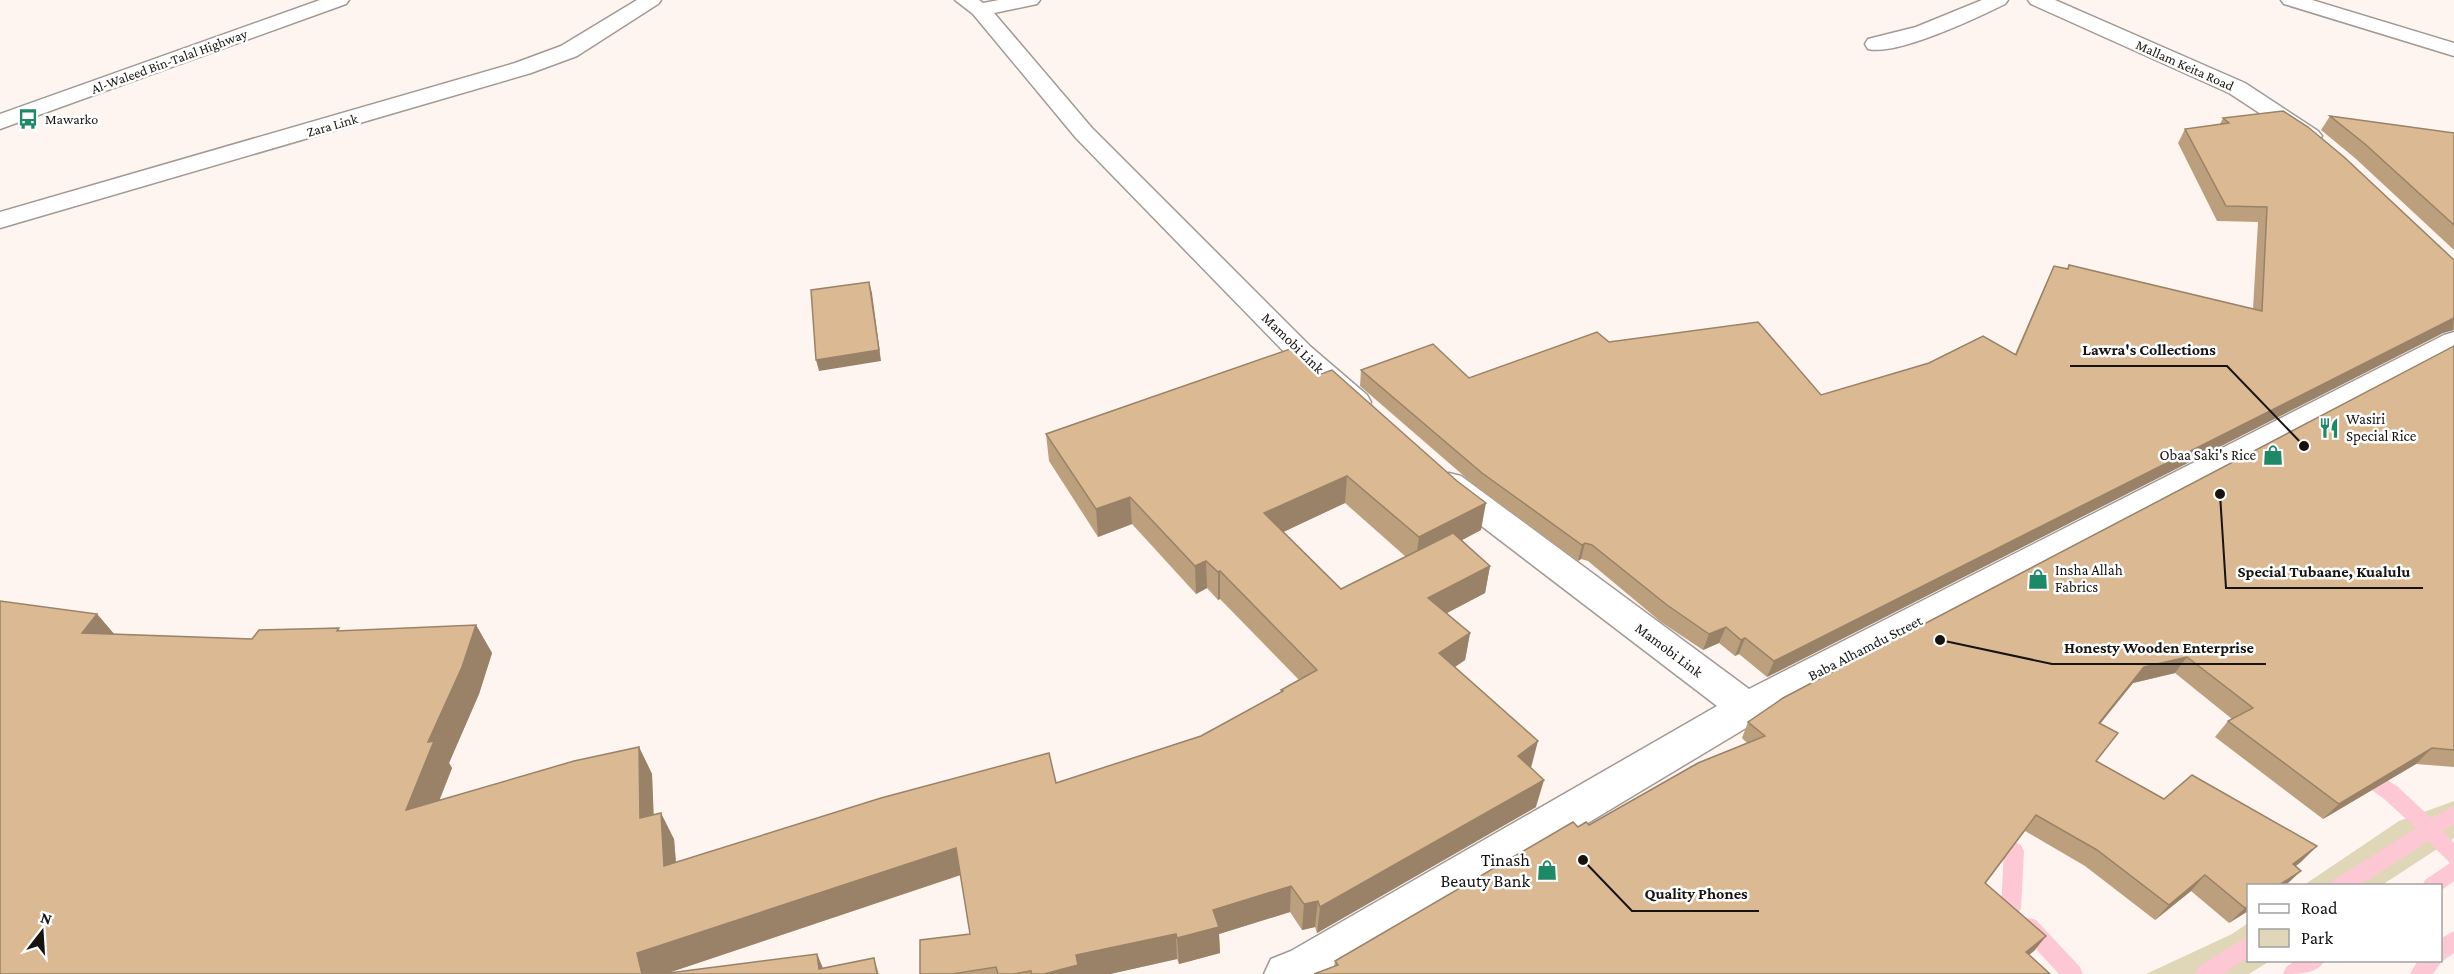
<svg xmlns="http://www.w3.org/2000/svg" width="2454" height="974" font-family="'Crimson Pro',serif">
<style>
.green{fill:#dfd7b8}
.lines{fill:none;stroke-linecap:round;stroke-linejoin:round}
.stream{fill:#fdc7d4;fill-rule:evenodd}
.minor-casing{stroke:#a29995;stroke-width:3}
.tertiary-casing{stroke:#a29995;stroke-width:3}
.minor{fill:#fff;fill-rule:evenodd}
.tertiary{fill:#fff;fill-rule:evenodd}
.wall{fill:#bca07e;fill-rule:evenodd}
.shaded-wall{fill:#998267}
.building{fill:#dbba93;stroke:#998267;stroke-width:1.5}
.labels{text-anchor:middle;stroke-width:5;stroke-linejoin:round;paint-order:stroke}
.far-street-label{font-size:14px;fill:#161311;stroke:#fff}
.far-poi-label{font-size:14px;fill:#161311;stroke:#fff;text-anchor:start}
.street-label{font-size:15px;fill:#161311;stroke:#fff}
.poi-label{font-size:15px;fill:#161311;stroke:#fff;text-anchor:start}
.near-poi-label{font-size:18px;fill:#161311;stroke:#fff;text-anchor:end}
.leader{fill:none;stroke:#161311;stroke-width:2}
.callout-dot{fill:#161311;stroke:#fff;stroke-width:2}
.callout-label{font-size:16px;text-anchor:middle;font-weight:bold;fill:#161311;stroke:#fff;stroke-width:5;stroke-linejoin:round;paint-order:stroke}
</style>
<rect width="100%" height="100%" fill="#fef5f0"/>
<g class="green">
<path d="M2454,801V838L2382,885H2304L2399,821Z"/>
<path d="M2248,923V960L2270,961L2249,974H2146L2232,934Z"/>
</g>
<g class="lines">
<g class="stream">
<path d="M2363,766L2397,786L2431,818L2454,806V824L2443,831L2454,843V881L2440,891V886H2422L2425,880L2450,863L2428,841L2359,886H2331L2334,880L2416,828L2383,798L2356,779L2354,774L2356,769Z"/>
<path d="M2014,842L2021,845L2024,851L2021,908L2018,914L2011,917L2004,914L2001,908L2004,851L2007,845Z"/>
<path d="M2029,918L2036,920L2080,967L2083,974H2059L2022,934L2019,927L2022,920Z"/>
<path d="M2454,931V953L2441,962L2433,974H2410L2418,960H2440V939Z"/>
<path d="M2248,936V957L2223,974H2195L2198,967Z"/>
<path d="M2296,960H2325C2318,974 2299,974 2283,974L2286,967Z"/>
</g>
<g class="minor-casing">
<g id="minor">
<path d="M637,0H661L658,4L577,56L531,73L0,228V212L515,63L561,46Z"/>
<path d="M955,0H979L983,3L999,0H1040L1037,4L994,13L1092,128L1311,347L1367,395L1371,402L1367,409L1356,412L1345,409L1291,359L1076,138L973,14Z"/>
<path d="M1982,0H2008L2005,4C1977,18 1897,56 1868,49L1865,44L1868,39L1916,27Z"/>
<path d="M2028,0H2055L2245,83L2318,131L2322,136L2318,141L2310,143L2302,141L2229,93L2031,4Z"/>
<path d="M2281,0H2312L2454,43V56L2284,4Z"/>
<path d="M2454,332V353L1761,719L1336,974H1264L1271,959L1291,951L1717,706L1437,492L1433,484L1437,476L1449,473L1461,476L1749,689L2444,335Z"/>
</g>
</g>
<g class="tertiary-casing">
<path id="tertiary" d="M320,0H349L346,4L0,129V114Z"/>
</g>
<use href="#minor" class="minor"/>
<use href="#tertiary" class="tertiary"/>
</g>
<g class="wall">
<path d="M2330,116L2454,133V250L2355,158L2321,130Z"/>
<path d="M2223,118L2454,260V330L2443,333L1767,677L1739,654L1735,656L1719,643L1703,650L1661,622L1588,561L1581,559L1578,561L1479,489L1360,386L1361,370L1469,378L1609,342L1821,395L2015,354L2047,281L2054,266L2067,269L2069,265L2253,309L2258,222L2217,221L2178,143L2185,129L2220,124Z"/>
<path d="M2454,346V767L2416,764L2323,819L2215,737L2228,721L2232,719L2175,673L2133,683L2100,723L2097,761L2164,799L2317,846L2248,911L2229,923L2191,891L2155,920L2085,866L2025,831L1986,883L2046,936L2034,951L2029,955L1334,967L1335,961L1578,827L1589,825L1747,743L1742,738L1748,722Z"/>
<path d="M1293,348L1481,530L1462,540L1490,566L1485,593L1447,613L1470,633L1465,660L1455,667L1531,768L1536,807L1317,933L1315,927L1302,930L1290,912L1219,934L1220,953L1179,964L1177,959L1110,974H920L970,934L961,875L668,973L817,954L823,968L874,958L879,974H0L97,614L114,634L252,639L341,631L476,625L492,653L479,694L449,763L452,768L439,801L639,747L652,774L653,815L674,839L676,862L1056,783L1201,736L1281,692V690L1299,680L1220,599L1218,600L1207,588L1196,594L1132,524L1098,537L1049,461L1046,434ZM1345,503L1406,557L1341,589L1283,532Z"/>
</g>
<g class="shaded-wall">
<path d="M869,282L872,293L881,361L819,371L816,360Z"/>
<path d="M2454,318L2453,330L2443,333L1767,677L1774,661Z"/>
<path d="M1347,476L1345,503L1264,541V513Z"/>
<path d="M1130,497L1132,524L1098,537L1096,509Z"/>
<path d="M1486,503L1481,530L1415,565L1419,537Z"/>
<path d="M1585,543L1581,559L1578,561L1582,545Z"/>
<path d="M1206,561L1207,588L1196,594L1195,566Z"/>
<path d="M1490,566L1485,593L1424,625L1428,598Z"/>
<path d="M1220,571V599L1218,600V572Z"/>
<path d="M97,614L121,642L82,633Z"/>
<path d="M476,625L492,653L479,694L449,763L452,768L425,837L406,810L428,742Z"/>
<path d="M1726,627L1719,643L1703,650L1709,634Z"/>
<path d="M1470,633L1465,660L1434,681L1439,653Z"/>
<path d="M1745,638L1739,654L1735,656L1741,640Z"/>
<path d="M2187,657L2175,673L2133,683L2088,739L2099,723L2144,667Z"/>
<path d="M1538,741L1531,768L1518,756Z"/>
<path d="M639,747L652,774L655,845L640,818Z"/>
<path d="M2432,748L2416,764L2323,819L2339,804Z"/>
<path d="M1544,780L1536,807L1317,933L1320,907Z"/>
<path d="M661,813L674,839L678,892L664,866Z"/>
<path d="M2317,846L2301,862L2278,880L2293,864Z"/>
<path d="M956,848L963,874L665,974H642L637,953Z"/>
<path d="M2301,871L2286,885H2279Z"/>
<path d="M2205,875L2191,891L2155,920L2169,905Z"/>
<path d="M1291,886L1290,912L1219,934L1220,953L1179,964L1177,938L1213,910Z"/>
<path d="M1318,901L1315,927L1302,930L1304,904Z"/>
<path d="M2248,906V911L2229,923L2245,908Z"/>
<path d="M1176,934L1177,959L1110,974H1044L1076,955Z"/>
<path d="M2046,936L2034,951L2013,967L2026,952Z"/>
<path d="M817,954L825,974L819,969Z"/>
</g>
<g class="building">
<path d="M2283,111L2308,127L2344,157L2454,260V318L1774,661L1745,638L1741,640L1726,627L1709,634L1667,605L1592,545L1585,543L1582,545L1482,473L1361,370L1433,344L1469,378L1597,332L1609,342L1758,322L1821,395L1929,363L1983,336L2016,355L2054,266L2068,269L2069,265L2262,311L2267,207L2226,206L2185,129L2229,123L2223,118Z"/>
<path d="M2330,116L2454,133V225L2365,144Z"/>
<path d="M869,282L879,350L816,360L811,290Z"/>
<path d="M2454,346V750L2432,748L2339,804L2228,721L2253,708L2187,657L2144,667L2099,723L2118,733L2096,761L2164,799L2192,775L2317,846L2293,864L2301,871L2279,885H2248V906L2245,908L2205,875L2169,905L2097,850L2036,815L1985,883L2046,936L2026,952L2050,974H1314L1338,965L1335,961L1573,822L1578,827L1586,822L1589,825L1698,763L1765,736L1748,722L1783,698Z"/>
<path d="M1293,348L1321,374L1332,370L1457,481L1486,503L1419,537L1347,476L1264,513L1341,589L1453,533L1490,566L1428,598L1470,633L1439,653L1538,741L1518,756L1544,780L1320,907L1318,901L1304,904L1291,886L1213,910L1219,927L1177,938L1176,934L1076,955L1078,965L1044,974H1031V971L1013,974H998L996,967L952,974H920V940L970,934L956,848L637,953L642,974H0V601L97,614L82,633L252,639L259,630L339,628L337,631L476,625L462,667L428,742L434,741L406,810L574,761L639,747L640,818L661,813L664,866L881,798L1049,753L1056,783L1201,736L1283,691L1281,690L1317,670L1220,571L1218,572L1206,561L1195,566L1130,497L1096,509L1046,434Z"/>
<path d="M817,954L819,969L874,958L877,974H661Z"/>
</g>
<defs>
<g id="bus-bare" transform="scale(1.62)"><path d="M-5-6H5V4H4V6H2V4H-2V6H-4V4H-5ZM-3.5-4V0h7V-4ZM-3.5 1.2v1.5H-2V1.2ZM2 1.2v1.5H3.5V1.2Z" fill="#1e8966" stroke="#fff" stroke-width="2.5" paint-order="stroke"/></g>
<g id="restaurant-bare" transform="scale(1.62)"><path d="M-5-6h1v4h1v-4h1v4h1v-4h1v5L-1.5 .5V6h-2V.5L-5-1ZM5-6V6H3V1.5H1.5Q1.5-4 5-6Z" fill="#1e8966" stroke="#fff" stroke-width="2.5" paint-order="stroke"/></g>
<g id="shop-bare" transform="scale(1.62)"><path d="M-5-2.5h2.3a2.7 3.5 0 0 1 5.4 0H5L5.5 6h-11ZM-1.5-2.5h3a1.5 2.3 0 0 0-3 0Z" fill="#1e8966" stroke="#fff" stroke-width="2.5" paint-order="stroke"/></g>
</defs>
<g fill-rule="evenodd">
<use href="#bus-bare" x="28" y="119"/>
<use href="#restaurant-bare" x="2329" y="428"/>
<use href="#shop-bare" x="2273" y="455"/>
<use href="#shop-bare" x="2038" y="579"/>
<use href="#shop-bare" x="1547" y="870"/>
</g>
<g class="labels">
<g class="far-street-label">
<text transform="translate(169 61) rotate(-20)" y="5">Al-Waleed Bin-Talal Highway</text>
<text transform="translate(2185 65) rotate(24)" y="5">Mallam Keita Road</text>
<text transform="translate(332 125) rotate(-16)" y="5">Zara Link</text>
</g>
<g class="far-poi-label">
<text x="45" y="124">Mawarko</text>
</g>
<g class="street-label">
<text transform="translate(1293 343) rotate(44)" y="5">Mamobi Link</text>
<text transform="translate(1865 648) rotate(-27)" y="5">Baba Alhamdu Street</text>
<text transform="translate(1669 650) rotate(37)" y="5">Mamobi Link</text>
</g>
<g class="poi-label">
<text x="2346" y="424">Wasiri<tspan x="2346" dy="17">Special Rice</tspan></text>
<text x="2256" y="460" text-anchor="end">Obaa Saki's Rice</text>
<text x="2055" y="575">Insha Allah<tspan x="2055" dy="17">Fabrics</tspan></text>
</g>
<g class="near-poi-label">
<text x="1530" y="866">Tinash<tspan x="1530" dy="21">Beauty Bank</tspan></text>
</g>
</g>
<path class="leader" d="M2304 446L2227 366H2070M2220 494L2226 588H2423M1940 640L2052 664H2266M1583 860L1632 911H1759"/>
<g class="callout-dot">
<circle cx="2304" cy="446" r="6"/>
<circle cx="2220" cy="494" r="6"/>
<circle cx="1940" cy="640" r="6"/>
<circle cx="1583" cy="860" r="6"/>
</g>
<g class="callout-label">
<text x="2149" y="355">Lawra's Collections</text>
<text x="2324" y="577">Special Tubaane, Kualulu</text>
<text x="2159" y="653">Honesty Wooden Enterprise</text>
<text x="1696" y="899">Quality Phones</text>
</g>
<rect x="2247" y="884" width="195" height="78" fill="#ffffff" stroke="#a2a1a0" stroke-width="1.5"/>
<rect x="2259" y="904" width="30" height="9" fill="#ffffff" stroke="#a2a1a0" stroke-width="1.5"/>
<text x="2301" y="914" font-size="18" fill="#161311">Road</text>
<rect x="2259" y="929" width="30" height="18" fill="#dfd7b8" stroke="#a2a1a0" stroke-width="1.5"/>
<text x="2301" y="944" font-size="18" fill="#161311">Park</text>
<g transform="translate(42 932) rotate(17)" stroke="#ffffff" stroke-width="4.5" paint-order="stroke">
<path d="M0-4.5L10 22L0 15L-10 22Z" fill="#161311"/>
<text y="-9" font-size="16" font-weight="bold" text-anchor="middle" fill="#161311">N</text>
</g>
</svg>
